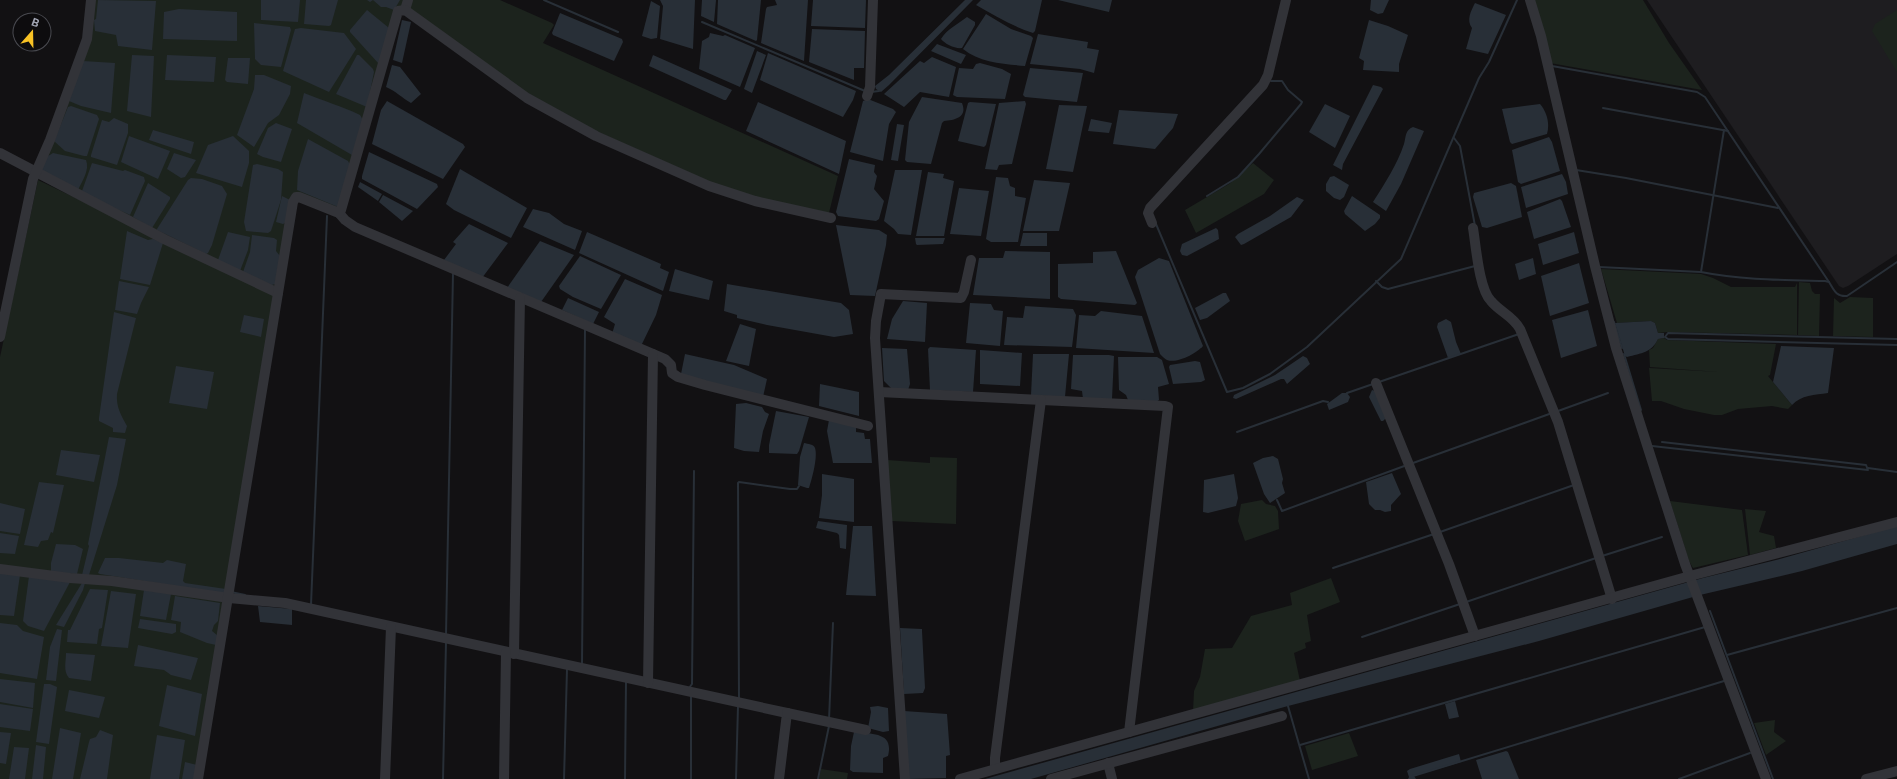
<svg xmlns="http://www.w3.org/2000/svg" width="1897" height="779" font-family="'Public Sans',sans-serif">
<style>
.built{fill:#1e1d20}
.green{fill:#1c231d}
.water{fill:#282f37}
.lines{fill:none;stroke-linecap:round;stroke-linejoin:round}
.stream{stroke:#282f37;stroke-width:2}
.minor{stroke:#323338;stroke-width:10}
</style>
<rect width="100%" height="100%" fill="#121113"/>
<path class="built" d="M1647,0H1897V254L1848,286L1843,288L1839,286Z"/>
<g class="green">
<path d="M92,0H405L338,211L298,194L279,278L274,287L37,172L89,41Z"/>
<path d="M410,0H500L552,23L554,25L543,43L838,176L829,213L763,199L715,184L596,131L524,91L408,7Z"/>
<path d="M1534,0H1643L1669,43L1702,90L1550,63Z"/>
<path d="M1897,10V72L1872,31L1875,24Z"/>
<path d="M1253,163L1274,180L1264,194L1196,233L1185,210L1229,184Z"/>
<path d="M38,180L276,294L226,596L0,567V357Z"/>
<path d="M1601,269L1701,274L1713,278L1731,287H1795L1797,283V335L1668,332L1658,333L1655,323L1651,321L1617,323Z"/>
<path d="M1799,282L1810,283L1812,291L1815,294H1820L1819,336L1798,335Z"/>
<path d="M1850,297L1873,298V337L1833,336L1834,298L1840,303Z"/>
<path d="M1664,338L1667,340L1776,344L1770,375L1768,376L1792,405L1788,409L1772,406L1738,409L1722,415H1714L1684,409L1661,401H1652L1649,368L1719,372L1650,367L1649,350L1653,348L1658,339Z"/>
<path d="M930,457L957,458L956,524L892,521L887,460L930,463Z"/>
<path d="M1262,500L1266,504L1275,506L1278,511L1279,529L1245,541L1238,521L1241,504Z"/>
<path d="M1670,501L1742,510L1748,555L1693,568L1689,561Z"/>
<path d="M1745,509L1766,511L1759,532L1774,536L1776,548L1750,555Z"/>
<path d="M0,573L83,581L225,601L195,779H0Z"/>
<path d="M1331,578L1340,602L1307,615L1311,641L1305,643L1306,648L1294,653L1300,681L1193,711L1194,691L1200,677L1205,649L1232,648L1251,616L1292,605L1290,593Z"/>
<path d="M1775,720L1774,732L1786,741L1766,755L1754,723Z"/>
<path d="M1349,733L1358,756L1312,770L1305,746Z"/>
<path d="M821,769L848,773L847,779H819Z"/>
</g>
<g class="water">
<path d="M98,0L156,1L152,50L118,46L116,35L95,31L94,20L96,19Z"/>
<path d="M261,0H300L298,22L261,20Z"/>
<path d="M306,0H338L331,25L329,26L304,24Z"/>
<path d="M367,0H400L394,10L386,7H381L373,0L370,2Z"/>
<path d="M660,0H695L693,49L660,39L663,6Z"/>
<path d="M702,0H716L714,22L701,16Z"/>
<path d="M718,0H761L757,40L756,41L717,24Z"/>
<path d="M775,0H808L804,61L761,43L766,9L767,7L777,5Z"/>
<path d="M813,0H866L865,28L811,26Z"/>
<path d="M965,0H973L889,85L881,92L876,89L875,86L889,75Z"/>
<path d="M981,0H1042L1035,31L1033,33C1012,26 995,16 976,5Z"/>
<path d="M1058,0H1112L1109,12Z"/>
<path d="M1371,0H1389L1383,13L1378,14L1370,10Z"/>
<path d="M651,1L660,6L657,38L651,39L642,36Z"/>
<path d="M1475,3L1506,15L1488,54L1466,49L1472,28C1466,20 1471,11 1475,3Z"/>
<path d="M179,9L237,12V41L163,39L164,12Z"/>
<path d="M367,10L389,28L379,64L350,32V30Z"/>
<path d="M560,13L622,39L623,42L614,61L553,35L552,33Z"/>
<path d="M986,14L1011,29L1031,36L1033,38L1025,66C1005,64 980,63 963,49Z"/>
<path d="M967,17L975,22V25L962,48C955,49 945,44 941,39C947,29 958,24 967,17Z"/>
<path d="M402,20L411,22L402,63L393,60Z"/>
<path d="M1369,20L1388,26L1408,35L1399,64V72L1363,70L1364,61L1359,58Z"/>
<path d="M254,23L290,27L291,30L281,67L261,65L255,59Z"/>
<path d="M301,28L344,33L356,49L329,92L283,71L295,29Z"/>
<path d="M812,29L865,31L864,68H854V80L809,62Z"/>
<path d="M710,33L723,36L725,35L755,48L740,87L699,69L702,41L709,37Z"/>
<path d="M1038,34L1088,42L1087,48L1099,50L1094,73L1080,69L1030,64Z"/>
<path d="M937,44L966,55L961,64L931,51Z"/>
<path d="M757,51L766,55L752,93L744,89Z"/>
<path d="M768,53L856,91L853,100L843,117L760,80Z"/>
<path d="M132,55L154,56L151,117L127,111Z"/>
<path d="M167,55L216,57L214,82L165,80Z"/>
<path d="M357,55H359L373,69L374,72L367,107L336,94Z"/>
<path d="M653,55L732,90L726,100H724L649,66Z"/>
<path d="M932,57L956,67L949,97L920,92L904,107L884,94L920,61L924,63Z"/>
<path d="M228,58H250L248,84L227,82L225,80Z"/>
<path d="M83,61L115,63L111,113L81,106L69,101Z"/>
<path d="M980,63L1002,69L1011,74L1005,99L957,97L953,95L959,68L973,69L976,64Z"/>
<path d="M392,65L400,67L421,94L411,103C402,98 396,91 386,87Z"/>
<path d="M1030,68L1083,73L1077,102L1025,97L1023,95Z"/>
<path d="M255,75H264L291,86L290,94L279,115L268,123L254,147L237,135L254,89Z"/>
<path d="M1373,85L1381,87L1383,89L1343,164L1342,170L1333,165Z"/>
<path d="M304,93C323,101 342,106 360,115L363,120L352,155L297,123Z"/>
<path d="M922,97L962,103C968,118 954,120 944,121L942,123L931,164L907,162L905,160L909,122Z"/>
<path d="M868,99L893,109L896,112L889,124L883,161L850,152L863,101Z"/>
<path d="M387,101L463,144L465,147L443,179L372,144L381,110Z"/>
<path d="M1025,101L1026,104L1012,164L999,165L997,170L985,169L999,103Z"/>
<path d="M758,102L846,141L839,174L746,131Z"/>
<path d="M970,102L996,104L986,145L984,147L958,141L968,103Z"/>
<path d="M1325,104L1350,116L1335,148L1309,132Z"/>
<path d="M1540,104C1547,112 1550,124 1547,134L1512,144L1510,142L1502,109Z"/>
<path d="M1059,105L1087,106L1073,172L1046,169Z"/>
<path d="M71,106L97,115L99,119L87,156H84L65,151L54,141L68,107Z"/>
<path d="M1119,110L1178,114L1173,128L1155,149L1113,144Z"/>
<path d="M114,118L128,124V133L117,165L91,157V155L102,120L109,122Z"/>
<path d="M1091,119L1112,123L1109,133L1088,131Z"/>
<path d="M276,123L292,129L281,162L263,157L257,154L268,128Z"/>
<path d="M897,124L904,125L898,161L891,160Z"/>
<path d="M1413,127L1424,131L1401,184L1386,211L1373,202C1385,183 1397,165 1404,144C1406,137 1405,130 1413,127Z"/>
<path d="M153,130L194,142L191,154L149,140Z"/>
<path d="M129,136L170,151L158,179L121,162Z"/>
<path d="M233,136L249,151V163L242,187L196,173L208,145Z"/>
<path d="M1549,137L1552,142L1560,171L1521,184L1518,182L1512,150Z"/>
<path d="M308,139L348,161L350,165L338,207L297,190L298,171Z"/>
<path d="M369,152L437,184L438,187L417,209L362,179V176Z"/>
<path d="M53,153L86,160C90,170 82,181 78,190L41,171L45,158Z"/>
<path d="M174,153L196,160L185,177L181,178L167,169Z"/>
<path d="M849,159L875,165L874,172L877,176L874,189L884,201L879,219L876,221L838,216L836,212Z"/>
<path d="M92,163L123,171L125,170L144,177L145,181L130,215L83,194L82,191Z"/>
<path d="M257,164L278,169L283,172L281,200L271,231L268,233L246,231L244,222L253,165Z"/>
<path d="M460,169L527,208L511,238L454,210L446,204Z"/>
<path d="M895,170H922L911,235L898,234L894,229L884,221Z"/>
<path d="M928,172L944,174L943,178L954,181L944,236H916Z"/>
<path d="M1562,174L1566,182L1568,194L1526,208L1521,187Z"/>
<path d="M1334,176L1349,185L1344,197L1340,200L1334,198L1326,191V184L1330,177Z"/>
<path d="M996,177L1008,178L1010,186L1015,188V196L1026,198L1018,242H991L986,239Z"/>
<path d="M191,178L202,179L222,186L227,194L212,245L208,253L206,254L157,230V229L188,180Z"/>
<path d="M1034,180L1070,183L1059,231H1023Z"/>
<path d="M360,182L382,194L378,201L358,187Z"/>
<path d="M148,183L170,197V199L152,228L133,217Z"/>
<path d="M1511,183L1516,186L1522,217L1487,228L1482,227L1473,197L1474,193Z"/>
<path d="M959,188L989,191L981,236L950,234Z"/>
<path d="M383,195L413,211L402,221L379,202Z"/>
<path d="M282,196L290,200L287,222L283,224L276,222Z"/>
<path d="M1352,196L1380,215V218L1375,224L1365,231L1345,214L1344,211Z"/>
<path d="M1297,197L1304,200L1291,217L1244,244L1241,245L1235,237L1238,234L1270,216Z"/>
<path d="M1560,199L1562,201L1571,227L1534,239L1527,212Z"/>
<path d="M533,209L549,213L564,224L582,231L575,250L523,227Z"/>
<path d="M469,224L508,243L482,278L444,260L456,244L453,242Z"/>
<path d="M836,225L879,230L887,235L886,245L875,296L850,295Z"/>
<path d="M1216,228L1218,230L1219,239L1187,256L1182,255L1180,251L1182,244Z"/>
<path d="M127,231L148,240L153,239L163,243L150,285L120,279Z"/>
<path d="M228,232L250,237L248,250L240,271L218,260Z"/>
<path d="M587,232L661,264L660,268L669,272L663,291L579,253Z"/>
<path d="M1574,232L1579,253L1543,265L1538,244Z"/>
<path d="M1023,233H1047V246H1020Z"/>
<path d="M252,235L274,238L277,240L276,251L280,256L275,284L272,285L243,272L250,252Z"/>
<path d="M915,238H945L943,244L917,245L916,244Z"/>
<path d="M540,241L574,255L541,302L507,288Z"/>
<path d="M1005,251L1050,252V299L973,295L979,258H1003Z"/>
<path d="M1116,251L1137,303L1135,305L1061,299L1058,297V264L1093,263V252Z"/>
<path d="M580,256L621,275L601,309L573,297L560,289L559,286Z"/>
<path d="M1159,258L1169,261L1203,346C1197,353 1177,364 1167,360C1165,359 1162,356 1160,354L1135,277L1138,270Z"/>
<path d="M1533,258L1536,274L1519,280L1515,264Z"/>
<path d="M1579,263L1589,303L1550,316L1541,276Z"/>
<path d="M675,269L713,281L709,300L669,291Z"/>
<path d="M625,279L662,295L656,315L641,346L612,334L615,324L604,317Z"/>
<path d="M119,281L149,287L141,303L137,314L115,310Z"/>
<path d="M727,284L841,303L849,310L853,334L834,337L767,325L737,318V315L724,311Z"/>
<path d="M1223,293H1226L1230,301L1207,318L1200,320L1195,308Z"/>
<path d="M568,298L599,312L593,324L562,310Z"/>
<path d="M903,301L927,303L925,342L887,339L892,319Z"/>
<path d="M970,303L991,304L994,310L1003,311L1000,346L966,343Z"/>
<path d="M1025,306L1073,309L1076,315L1072,347L1004,345L1007,317L1023,318Z"/>
<path d="M1588,310L1597,346L1561,358L1552,320Z"/>
<path d="M1101,311L1142,316L1154,353L1076,348L1079,315L1095,316Z"/>
<path d="M114,312L136,318L117,394C116,407 121,415 127,426L125,433L113,432V428L99,421V418Z"/>
<path d="M244,315L264,319L261,337L240,332Z"/>
<path d="M1446,319L1451,322L1456,342L1461,354L1448,358L1437,327L1438,323Z"/>
<path d="M1651,321L1655,323L1658,333H1664V338L1658,339C1651,353 1642,353 1627,357L1625,356L1615,323Z"/>
<path d="M740,324L756,329L749,366L726,361Z"/>
<path d="M1781,346L1834,348L1828,393C1815,395 1801,395 1792,405L1773,382Z"/>
<path d="M930,347L976,350L973,392L930,390L928,349Z"/>
<path d="M882,348L907,349L910,384L908,390H893L884,381Z"/>
<path d="M980,350L1022,353L1020,386L980,384Z"/>
<path d="M685,354L734,365L767,379L763,397L681,374Z"/>
<path d="M1033,354H1069L1065,397L1031,395Z"/>
<path d="M1073,355H1109L1114,356L1112,399H1083L1082,391L1071,389Z"/>
<path d="M1303,356L1307,358L1310,364L1287,384L1284,379H1281L1236,399L1233,398L1234,395L1275,375Z"/>
<path d="M1118,357H1157L1162,360L1169,384L1158,387L1159,400L1156,402L1128,400L1126,395L1119,390Z"/>
<path d="M1195,361L1200,362L1205,380L1201,382L1173,384L1169,367L1170,365Z"/>
<path d="M176,366L214,372L207,409L169,403Z"/>
<path d="M820,384L859,392V416L819,406Z"/>
<path d="M1372,390L1375,391L1386,418L1383,421H1381L1369,397Z"/>
<path d="M1342,393H1347L1350,397L1348,402L1329,410L1327,404Z"/>
<path d="M746,403L762,407L765,412L769,414L763,431L759,452L744,451L734,448L736,404Z"/>
<path d="M776,411L809,417L799,451L797,454L769,453V445Z"/>
<path d="M829,420L856,427V432L864,433L865,439H870L872,463H833L827,431Z"/>
<path d="M109,437L126,439L117,485L89,575H82L89,546L88,544Z"/>
<path d="M804,443C808,444 814,444 815,448C818,457 812,479 809,488H807L798,485L800,457Z"/>
<path d="M61,450L100,455L94,482L56,475Z"/>
<path d="M1273,456L1278,459L1283,479L1282,483L1285,493L1270,503L1264,494L1253,463L1263,458Z"/>
<path d="M1392,473L1401,494L1391,505V511L1385,512L1380,510H1375L1369,504L1366,482Z"/>
<path d="M822,474L854,479V522L819,518L822,495Z"/>
<path d="M1234,474L1238,498L1236,506L1208,513L1203,512L1204,480Z"/>
<path d="M39,482L64,485L53,533L51,532L48,540L41,541L38,547L24,545Z"/>
<path d="M0,503L25,509L20,534L0,531Z"/>
<path d="M818,521L847,525L846,549L840,548L839,535L837,533L816,528Z"/>
<path d="M853,526H872L876,596L846,595Z"/>
<path d="M1897,526V544L1802,571L1700,595L1539,641L1288,706L1031,779H985L1703,578L1776,560Z"/>
<path d="M0,533L19,536L15,554L0,553Z"/>
<path d="M56,544L75,545L83,549L77,574L51,572V563Z"/>
<path d="M105,558H119L163,563L167,560L186,564L183,581L185,583L226,589V594L100,574L98,573Z"/>
<path d="M0,573L20,575L14,616L0,615Z"/>
<path d="M29,576L70,582L44,631L28,626L23,621Z"/>
<path d="M82,583H85L83,590L64,627L56,625Z"/>
<path d="M90,589L108,590L102,628L99,629L97,644L67,642L68,630H70Z"/>
<path d="M144,590L171,594L166,620L140,616Z"/>
<path d="M111,591L136,594L128,648L101,646Z"/>
<path d="M175,596L220,603L218,621L214,625L212,631L218,636L216,645L207,643L180,632L181,622L171,620Z"/>
<path d="M258,606L292,609V625L260,622Z"/>
<path d="M140,619L176,624V632L172,634L138,628Z"/>
<path d="M0,623L17,625L23,631L44,637L37,679L0,673Z"/>
<path d="M900,628L922,629V631L925,688L923,693L904,694Z"/>
<path d="M57,629L62,630L56,681L46,680L50,647Z"/>
<path d="M138,645L198,658L191,680L171,675L164,670L134,666Z"/>
<path d="M66,653L95,655L91,681L69,678C63,671 66,662 66,653Z"/>
<path d="M0,679L35,683L33,708L0,702Z"/>
<path d="M44,684H50L57,687L49,744L36,742Z"/>
<path d="M167,685L202,694L195,736L159,726Z"/>
<path d="M69,690L105,697L99,718L65,711Z"/>
<path d="M1455,701L1459,717L1449,719L1445,704Z"/>
<path d="M0,704L33,709L30,731L0,727Z"/>
<path d="M878,706L888,708L889,731L883,732L868,728L871,712L870,707Z"/>
<path d="M904,711L947,714L950,755L946,756V778L908,779Z"/>
<path d="M60,728L81,733L73,779H52Z"/>
<path d="M100,730L113,735L107,779H80L89,742L90,739L96,737Z"/>
<path d="M856,731C873,735 894,732 888,756L883,758V773L853,772L850,770L851,746L854,732Z"/>
<path d="M0,732L11,733L6,764L0,763Z"/>
<path d="M157,735L185,740L179,779H150Z"/>
<path d="M36,745L46,747L43,779H32Z"/>
<path d="M14,747L29,748L25,779H9Z"/>
<path d="M1506,751L1508,752L1519,779H1482L1476,760Z"/>
<path d="M1459,754L1461,762L1414,776L1416,779H1408L1409,777L1407,771L1410,769Z"/>
<path d="M185,762L197,765L195,779H182Z"/>
</g>
<g class="lines">
<g class="stream">
<path d="M544,0L618,32"/>
<path d="M702,22L865,91"/>
<path d="M1552,66L1697,92L1705,97L1829,282"/>
<path d="M871,92L879,91"/>
<path d="M1603,108L1728,131"/>
<path d="M1454,138L1460,146L1475,226"/>
<path d="M1576,170L1626,178L1778,208"/>
<path d="M1207,196L1238,177L1259,154L1301,104L1302,102L1288,90L1282,81H1271"/>
<path d="M1156,224L1227,392L1243,388L1270,374L1307,347L1401,259L1479,78L1489,62L1517,0"/>
<path d="M1599,267L1701,272C1741,280 1784,280 1825,281L1829,282C1834,290 1836,297 1847,296L1897,262"/>
<path d="M1701,272L1724,130"/>
<path d="M1376,281L1382,287L1388,289L1475,266"/>
<path d="M1614,322L1622,348"/>
<path d="M1897,339L1668,333L1665,337L1668,339L1897,345"/>
<path d="M1624,354L1641,410"/>
<path d="M1379,382L1519,334"/>
<path d="M1347,393L1373,384"/>
<path d="M1558,411L1608,393"/>
<path d="M1237,432L1323,401L1328,402"/>
<path d="M1652,446L1868,470L1866,465L1662,442"/>
<path d="M1413,463L1552,413"/>
<path d="M1868,468L1897,472"/>
<path d="M1277,500L1282,511L1407,465"/>
<path d="M1440,532L1574,485"/>
<path d="M1602,556L1662,537"/>
<path d="M1333,568L1434,534"/>
<path d="M231,592L245,595"/>
<path d="M1466,602L1596,558"/>
<path d="M311,605L327,216"/>
<path d="M1710,611L1773,779"/>
<path d="M446,635L453,273"/>
<path d="M1362,637L1460,604"/>
<path d="M1727,655L1897,608"/>
<path d="M582,664L585,329"/>
<path d="M689,688L692,684L694,471"/>
<path d="M739,699L738,483L739,482L790,489H797L799,486"/>
<path d="M1288,706L1309,779"/>
<path d="M829,720L833,623"/>
<path d="M1300,745L1705,627"/>
<path d="M1413,776L1724,681"/>
<path d="M443,779L446,642"/>
<path d="M564,779L567,669"/>
<path d="M625,779L626,682"/>
<path d="M691,779V695"/>
<path d="M736,779L738,706"/>
<path d="M818,779L829,726"/>
<path d="M1679,779L1750,753"/>
</g>
<g class="minor">
<path d="M1530,0L1541,36L1595,266L1616,348L1685,564L1766,779"/>
<path d="M405,10L408,0"/>
<path d="M867,96L870,87L873,0"/>
<path d="M0,153L164,239L278,293"/>
<path d="M339,213L345,220L355,227L665,359L671,365L672,373L678,377L705,385L868,426"/>
<path d="M1152,223L1148,213L1150,208L1263,85L1268,75L1286,0"/>
<path d="M1473,228C1476,246 1479,289 1491,301C1500,312 1513,316 1520,329L1558,422L1612,599"/>
<path d="M0,337L33,179L50,140L87,39L91,0"/>
<path d="M1376,383L1449,564L1475,636"/>
<path d="M879,392L1165,406L1168,407L1129,732"/>
<path d="M0,569L70,578L112,581L229,598L285,603L787,713L779,779"/>
<path d="M514,654L520,298"/>
<path d="M648,683L653,354"/>
<path d="M787,713L866,730"/>
<path d="M1108,763L1112,779"/>
<path d="M995,769V758L1041,400"/>
<path d="M198,779L293,202L296,197H299L339,213L341,210L398,11L405,10L527,98L596,136L709,186L755,201L831,218"/>
<path d="M385,779L391,627"/>
<path d="M504,779L506,652"/>
<path d="M905,779L875,338L876,321L881,294L961,298L964,292L971,260"/>
<path d="M960,779L1690,576L1897,522"/>
<path d="M1051,779L1282,716"/>
<path d="M1866,779L1897,771"/>
</g>
</g>
<g transform="translate(32 32) rotate(20)"><circle r="19" fill="#0d0c0e" stroke="#494a50"/>
<path d="M0-3L7 15L0 10L-7 15Z" fill="#f8c225"/>
<text y="-6" font-size="11" font-weight="bold" text-anchor="middle" fill="#a2a6b4">B</text>
</g>
</svg>
